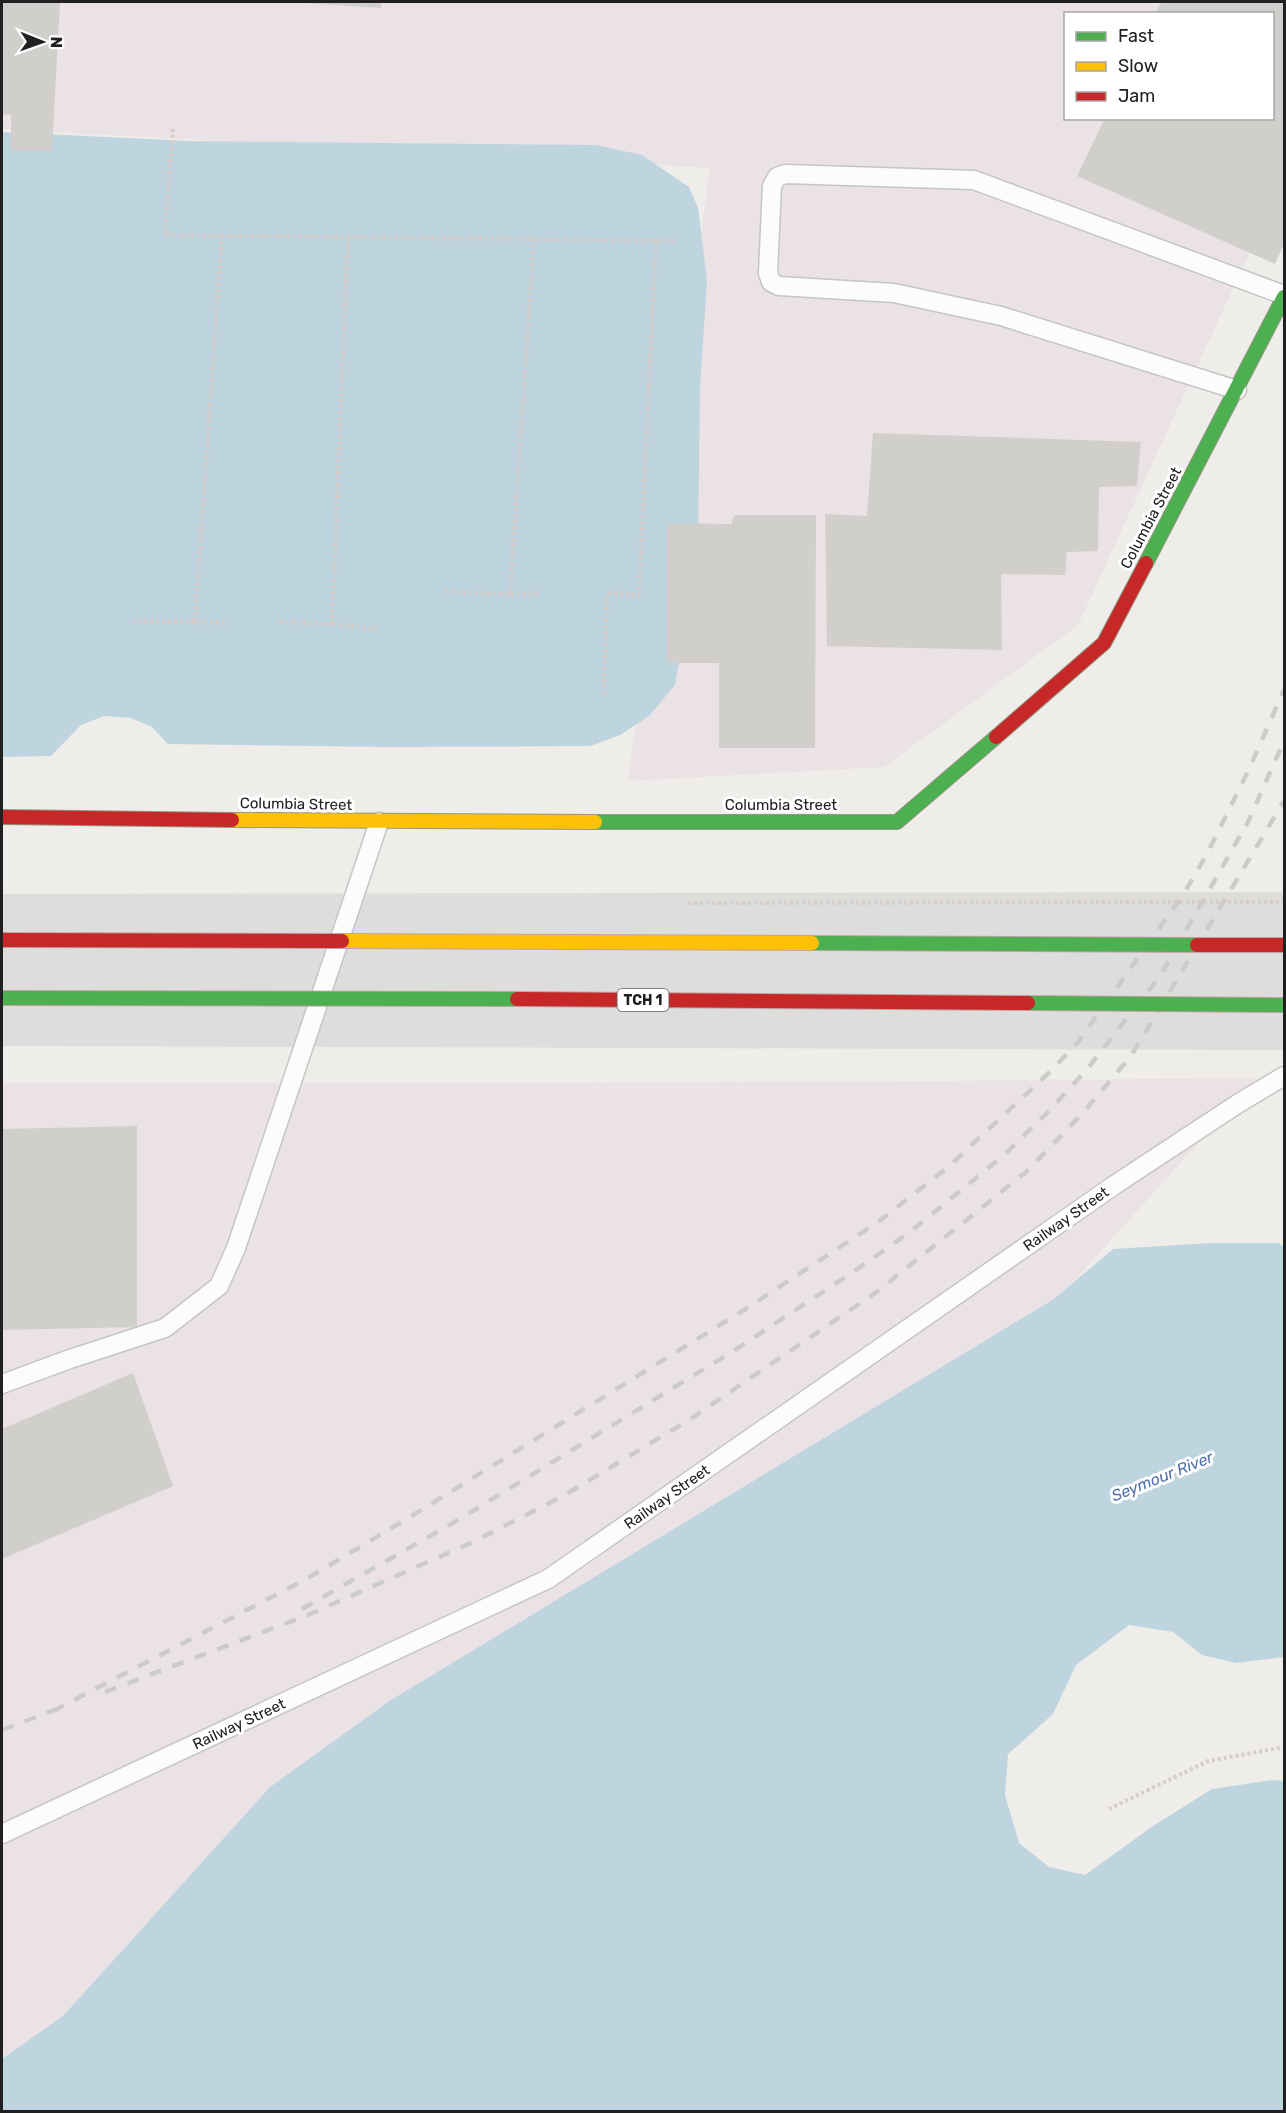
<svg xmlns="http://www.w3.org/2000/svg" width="1286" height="2113" font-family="Rubik,sans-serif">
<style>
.industrial{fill:#ebe2e6;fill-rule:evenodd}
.water{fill:#bed4df}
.pier{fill:#dddddb}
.building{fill:#d1cfcc}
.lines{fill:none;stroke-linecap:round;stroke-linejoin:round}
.lane-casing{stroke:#c5c5c3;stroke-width:21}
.fast-casing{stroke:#939881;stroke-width:16}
.slow-casing{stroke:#939881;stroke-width:16}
.jam-casing{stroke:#939881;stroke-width:16}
.path{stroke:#d7ccc9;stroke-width:4;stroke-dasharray:3 3;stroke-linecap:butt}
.lane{stroke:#fcfcfc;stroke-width:18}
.fast{stroke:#4caf50;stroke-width:14}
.slow{stroke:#ffc107;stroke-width:14}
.jam{stroke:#c62828;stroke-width:14}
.rail{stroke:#cbcbca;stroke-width:4.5;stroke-dasharray:12 12;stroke-linecap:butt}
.fast-bridge-casing{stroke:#c2a2a6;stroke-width:16;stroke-linecap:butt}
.slow-bridge-casing{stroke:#c2a2a6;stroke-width:16;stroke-linecap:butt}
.jam-bridge-casing{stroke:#c2a2a6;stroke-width:16;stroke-linecap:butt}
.path-bridge{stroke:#d7ccc9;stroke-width:4;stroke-dasharray:3 3;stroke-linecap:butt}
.fast-bridge{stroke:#4caf50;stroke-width:14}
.slow-bridge{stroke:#ffc107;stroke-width:14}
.jam-bridge{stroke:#c62828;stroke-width:14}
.labels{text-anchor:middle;stroke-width:6;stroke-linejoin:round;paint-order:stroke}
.shield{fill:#fff;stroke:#636363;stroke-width:1.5}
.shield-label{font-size:14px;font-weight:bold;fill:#202020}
.street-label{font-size:15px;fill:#202020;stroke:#fff}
.water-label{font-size:16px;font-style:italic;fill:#5071ac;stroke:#fff}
</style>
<rect width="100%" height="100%" fill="#eeede9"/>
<g class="industrial">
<path d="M2,2H1284V178L1078,625L884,767L628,781L710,168L2,129ZM1066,14H1272V118H1066Z"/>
<path d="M1257,1078L1074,1281L1054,1299L391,1700L270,1787L63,2016L2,2059V1083L842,1082Z"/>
</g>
<g class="water">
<path d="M2,132L190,141L596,145L642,155L689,187L698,208L707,280L700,389L698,548L675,685L649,716L620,735L590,746L386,747L168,744L152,727L131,718L104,716L81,725L51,756L2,757Z"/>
<path d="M1210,1243H1279L1284,1247V1657L1236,1663L1202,1655L1173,1632L1129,1625L1076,1665L1053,1714L1008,1754L1005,1795L1019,1843L1049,1867L1085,1875L1153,1826L1212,1789L1272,1780L1284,1781V2111H2V2059L63,2016L270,1787L391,1700L1054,1299L1113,1249Z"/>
</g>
<path class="pier" d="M1284,892V1050L2,1046V894Z"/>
<g class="building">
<path d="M2,2H60L52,151H11V115L2,114Z"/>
<path d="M303,2H381V8L303,3Z"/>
<path d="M1161,2H1284V244L1275,264L1077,176L1105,118H1272V14H1155Z"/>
<path d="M873,433L1141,442L1137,486L1099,487L1098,551L1067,552L1065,575L1001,574L1002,650L827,646L825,514L867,516Z"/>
<path d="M734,515H816L815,748H719V663H667V523L731,524Z"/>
<path d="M137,1126V1327L2,1330V1129Z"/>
<path d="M133,1373L173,1486L2,1559V1429Z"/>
</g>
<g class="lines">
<g class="lane-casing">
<g id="lane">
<path d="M1237,390L1001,316L894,293L779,286L771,282L768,273L772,186L777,177L785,174L974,180L1284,295"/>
<path d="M2,1384L70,1359L165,1328L219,1286L236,1248L379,822"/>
<path d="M2,1834L548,1579L1116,1184L1239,1103L1284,1076"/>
</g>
</g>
<g class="fast-casing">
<g id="fast">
<path d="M1146,563L1284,297"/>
<path d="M595,822H897L996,737"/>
</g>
</g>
<g class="slow-casing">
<path id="slow" d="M232,820L595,822"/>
</g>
<g class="jam-casing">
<g id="jam">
<path d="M996,737L1104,643L1146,563"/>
<path d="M2,817L232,820"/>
</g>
</g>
<g class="path">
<path d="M173,129L165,235L675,241"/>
<path d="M445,591L510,595L541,593"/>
<path d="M510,595L534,239"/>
<path d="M132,621L227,623"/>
<path d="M195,621L222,235"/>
<path d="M279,622L332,624L380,629"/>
<path d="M332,624L348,237"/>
<path d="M604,694L607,593L639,595L656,241"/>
<path d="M1109,1809L1208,1761L1284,1747"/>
</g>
<use href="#lane" class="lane"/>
<use href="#fast" class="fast"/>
<use href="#slow" class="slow"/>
<use href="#jam" class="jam"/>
<g class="rail">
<path d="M302,1609L458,1520L735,1350L859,1268L910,1232L1003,1156L1047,1113L1088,1068L1160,976L1248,822L1284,741"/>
<path d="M105,1692L308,1615L473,1542L563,1496L689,1420L878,1291L1026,1172L1082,1114L1131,1056L1284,801"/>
<path d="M53,1711L308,1578L405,1520L744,1310L878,1222L947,1168L1053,1069L1078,1042L1183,895L1208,852L1250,767L1284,690"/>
<path d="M2,1730L60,1708"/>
</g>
<g class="fast-bridge-casing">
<g id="fast-bridge">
<path d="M812,943L1197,945"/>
<path d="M2,998L517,999"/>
<path d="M1028,1003L1284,1005"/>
</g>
</g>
<g class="slow-bridge-casing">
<path id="slow-bridge" d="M342,941L812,943"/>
</g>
<g class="jam-bridge-casing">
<g id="jam-bridge">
<path d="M2,940L342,941"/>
<path d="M1197,945H1284"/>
<path d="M517,999L1028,1003"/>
</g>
</g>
<path class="path-bridge" d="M688,903L1284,902"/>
<use href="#fast-bridge" class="fast-bridge"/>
<use href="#slow-bridge" class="slow-bridge"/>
<use href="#jam-bridge" class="jam-bridge"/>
</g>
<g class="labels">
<rect class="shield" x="617.5" y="989" width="51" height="22" rx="4.5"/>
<g class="shield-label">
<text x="643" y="1005">TCH 1</text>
</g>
<g class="street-label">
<text transform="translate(1151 518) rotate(-62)" y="5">Columbia Street</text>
<text transform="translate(296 804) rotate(1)" y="5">Columbia Street</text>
<text x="781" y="810">Columbia Street</text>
<text transform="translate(1066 1219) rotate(-35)" y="5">Railway Street</text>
<text transform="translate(667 1497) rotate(-35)" y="5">Railway Street</text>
<text transform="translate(239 1724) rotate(-25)" y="5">Railway Street</text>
</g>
<g class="water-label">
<text transform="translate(1162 1476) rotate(-22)" y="6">Seymour River</text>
</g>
</g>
<rect width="1286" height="2113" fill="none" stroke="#202020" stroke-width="6"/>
<rect x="1064" y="12" width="210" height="108" fill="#ffffff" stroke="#a6a6a6" stroke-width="1.5"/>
<rect x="1076" y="32" width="30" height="9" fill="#4caf50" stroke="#a6a6a6" stroke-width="1.5"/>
<text x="1118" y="42" font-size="18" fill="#202020">Fast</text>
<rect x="1076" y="62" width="30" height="9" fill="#ffc107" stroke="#a6a6a6" stroke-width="1.5"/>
<text x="1118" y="72" font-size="18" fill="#202020">Slow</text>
<rect x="1076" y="92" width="30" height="9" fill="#c62828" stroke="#a6a6a6" stroke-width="1.5"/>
<text x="1118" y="102" font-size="18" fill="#202020">Jam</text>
<g transform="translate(42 42) rotate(91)" stroke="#ffffff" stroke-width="4.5" paint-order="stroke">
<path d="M0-4.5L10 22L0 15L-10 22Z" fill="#202020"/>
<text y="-9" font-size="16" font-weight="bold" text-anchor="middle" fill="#202020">N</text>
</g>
</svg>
